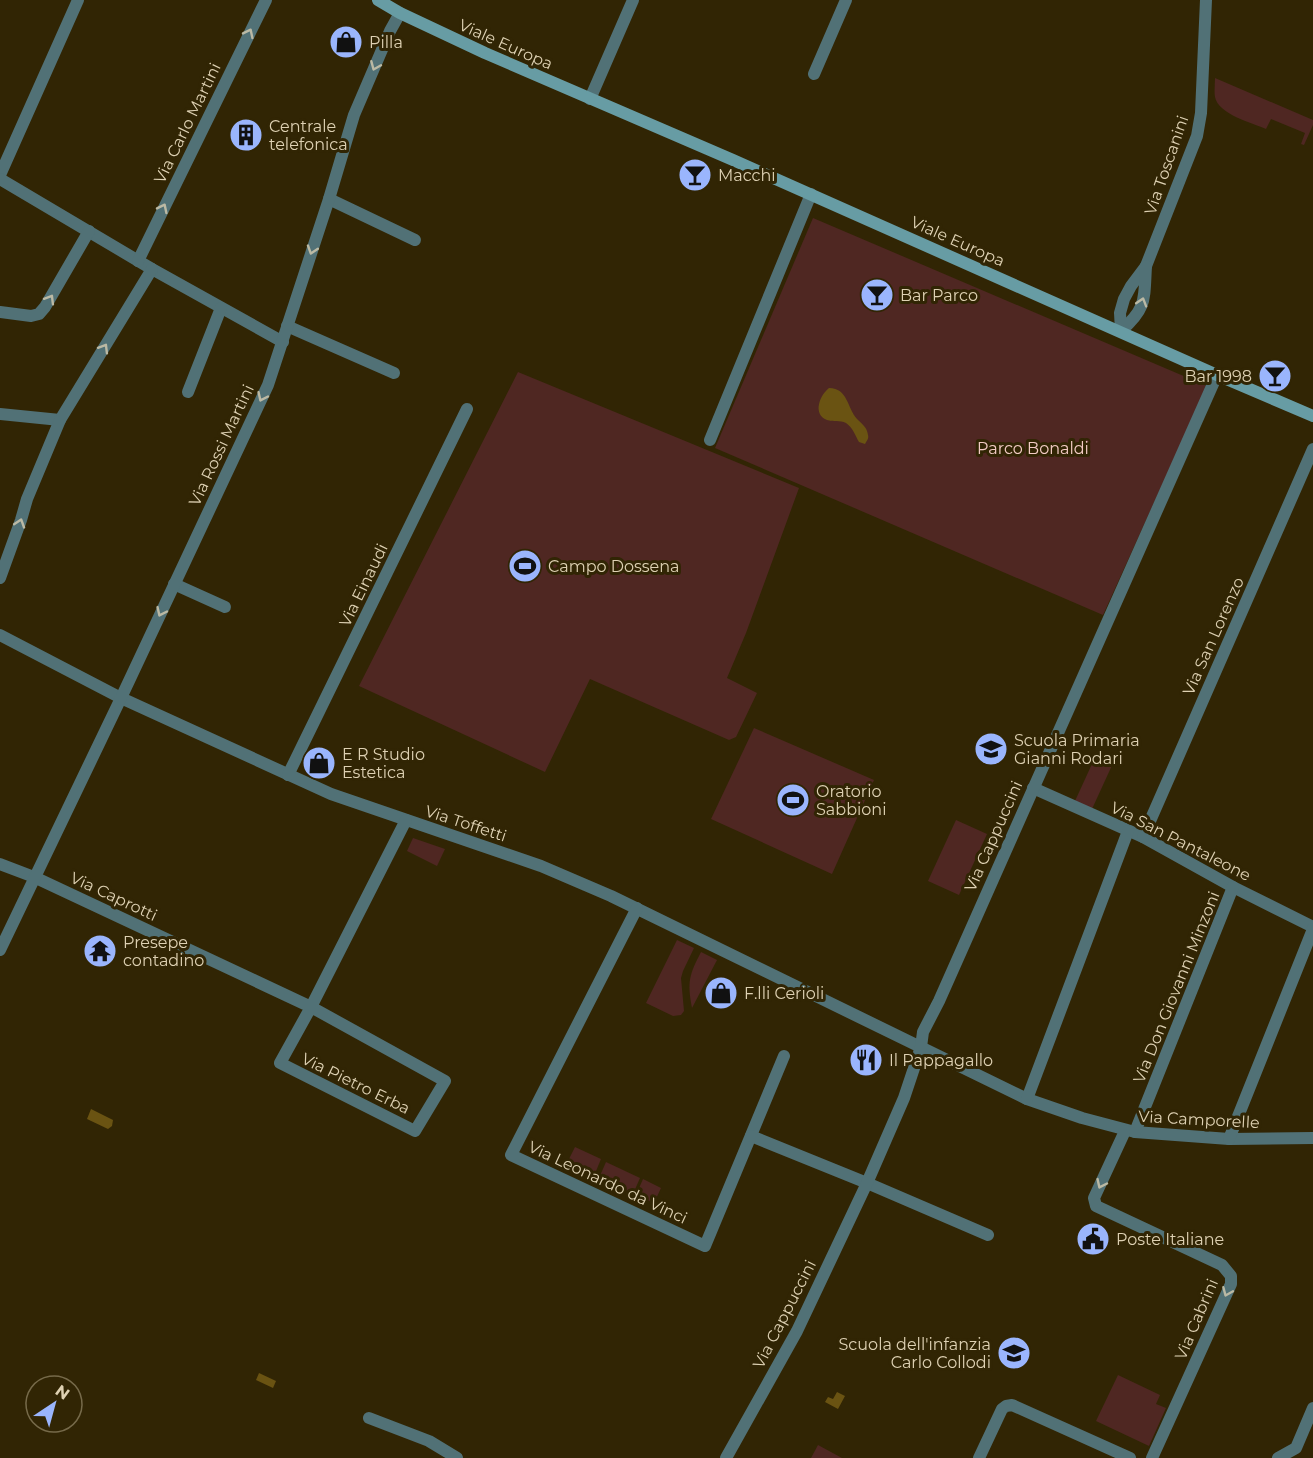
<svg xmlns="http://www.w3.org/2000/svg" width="1313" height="1458" font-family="Montserrat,sans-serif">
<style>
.green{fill:#4f2722}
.water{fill:#6a5312}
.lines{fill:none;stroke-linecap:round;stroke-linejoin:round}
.street{stroke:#517176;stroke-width:12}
.secondary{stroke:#679ca4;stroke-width:12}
.oneway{stroke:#bbb9a4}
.labels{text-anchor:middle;stroke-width:6;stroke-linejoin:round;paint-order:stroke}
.poi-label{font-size:16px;fill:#ded1b3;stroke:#312504;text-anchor:start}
.street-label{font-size:16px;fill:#ded1b3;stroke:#312504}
.park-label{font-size:16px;fill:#f3cbc5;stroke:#312504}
</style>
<rect width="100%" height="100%" fill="#312504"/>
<g class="green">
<path d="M1215,78L1313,120V125L1304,145L1301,144L1305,133L1271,119L1266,129C1252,123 1218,114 1215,97C1214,91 1215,84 1215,78Z"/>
<path d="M813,218L1207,386L1103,615L715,448Z"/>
<path d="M518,372L799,488L746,633L727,678L757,693L736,737L729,740L590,679L545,772L359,686Z"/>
<path d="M754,728L874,780L832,874L711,819Z"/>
<path d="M1097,753L1114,761L1092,809L1075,801Z"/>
<path d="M956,820L987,834L959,895L928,881Z"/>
<path d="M413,838L445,849L437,866L407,851Z"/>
<path d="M677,940L694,948L683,971L681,978L684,1011L681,1015L673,1016L646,1003Z"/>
<path d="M701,952L717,960L692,1008C687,982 689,975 701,952Z"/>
<path d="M575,1147L601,1159L594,1176L567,1163Z"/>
<path d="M606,1162L640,1178L633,1194L599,1178Z"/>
<path d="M643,1179L661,1188L654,1203L636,1195Z"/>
<path d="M1118,1375L1160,1395L1156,1404L1166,1408L1149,1446L1096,1421Z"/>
<path d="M818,1445L842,1458H811Z"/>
</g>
<g class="water">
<path d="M829,388C848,388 847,408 857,419C862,424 867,427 868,435C869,439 867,440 865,444L859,442C855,435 853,428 846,423C840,420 833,422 827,420C812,414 820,395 829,388Z"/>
<path d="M91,1109L113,1120L112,1126L108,1129L87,1119Z"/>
<path d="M259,1373L276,1381L273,1388L256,1380Z"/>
<path d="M837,1392L845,1396L838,1409L825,1402L828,1397L833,1399Z"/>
</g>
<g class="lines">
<g class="street">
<path d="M814,74L846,0"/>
<path d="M590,99L633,0"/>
<path d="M0,175L78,0"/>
<path d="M0,179L152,269L283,342"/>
<path d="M329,199L415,240"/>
<path d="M138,261L266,0"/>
<path d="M0,312L31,316L39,314L45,307L89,231"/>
<path d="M287,326L394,373"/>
<path d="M1121,331L1120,313L1124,299L1131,286L1146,266L1197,136L1201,113L1206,0"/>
<path d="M1121,331C1147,308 1144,300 1146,266"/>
<path d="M188,392L221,308"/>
<path d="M0,414L60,420"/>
<path d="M710,440L811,194"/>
<path d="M0,578L21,520L27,499L60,420L152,269"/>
<path d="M174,584L225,607"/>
<path d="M0,635L121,698L331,794L541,866L611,896L1027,1099L1082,1118L1135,1132L1229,1139L1313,1138"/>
<path d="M288,775L467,409"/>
<path d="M1033,788L1143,837L1233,887L1313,927"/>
<path d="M1143,837L1313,449"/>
<path d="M0,864L34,877L311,1007L445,1081L415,1131L280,1063L311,1007L406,820"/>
<path d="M637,908L511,1155L705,1246L784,1056"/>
<path d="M0,950L121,698L268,385L329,199L354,115L390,31L400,13"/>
<path d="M1027,1099L1128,831"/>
<path d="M1125,1131L1094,1198L1096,1206L1222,1265L1231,1276V1284L1152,1458"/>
<path d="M1135,1132L1233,887"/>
<path d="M751,1136L867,1183L988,1235"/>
<path d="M1229,1139L1313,929"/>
<path d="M369,1418L429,1441L457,1458"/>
<path d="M726,1458L797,1331L867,1183L904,1098L921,1047L923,1032L939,1001L1217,375"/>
<path d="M979,1458L1002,1409L1006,1406L1012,1405L1130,1458"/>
<path d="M1278,1458L1296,1448L1313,1408"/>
</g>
<path class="secondary" d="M378,0L400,13L485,53L733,160L1217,375L1313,416"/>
</g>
<defs><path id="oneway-chevron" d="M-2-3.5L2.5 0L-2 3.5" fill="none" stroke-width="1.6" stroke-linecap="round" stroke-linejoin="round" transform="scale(1.5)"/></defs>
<g class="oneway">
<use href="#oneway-chevron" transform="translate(249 33) rotate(-64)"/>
<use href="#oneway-chevron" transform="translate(375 66) rotate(113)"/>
<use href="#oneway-chevron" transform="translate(163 208) rotate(-64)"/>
<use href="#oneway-chevron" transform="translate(312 250) rotate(108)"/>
<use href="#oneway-chevron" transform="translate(50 299) rotate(-59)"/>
<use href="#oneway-chevron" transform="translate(1142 302) rotate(-73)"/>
<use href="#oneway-chevron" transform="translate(104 348) rotate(-59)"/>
<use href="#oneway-chevron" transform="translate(262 397) rotate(115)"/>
<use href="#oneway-chevron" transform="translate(20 523) rotate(-72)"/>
<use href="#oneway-chevron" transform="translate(161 612) rotate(115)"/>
<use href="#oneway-chevron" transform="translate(1101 1184) rotate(115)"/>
<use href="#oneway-chevron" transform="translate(1227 1292) rotate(113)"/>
</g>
<defs>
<g id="shop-disc" transform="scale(1.725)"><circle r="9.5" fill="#9ab5fd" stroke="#312504"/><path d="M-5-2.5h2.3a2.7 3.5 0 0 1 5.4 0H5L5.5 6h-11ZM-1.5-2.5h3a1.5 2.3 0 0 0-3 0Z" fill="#111"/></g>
<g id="building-disc" transform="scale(1.725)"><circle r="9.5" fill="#9ab5fd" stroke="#312504"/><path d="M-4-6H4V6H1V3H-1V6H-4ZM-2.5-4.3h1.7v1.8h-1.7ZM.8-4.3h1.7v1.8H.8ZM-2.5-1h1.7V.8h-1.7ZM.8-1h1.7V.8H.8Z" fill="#111"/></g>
<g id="bar-disc" transform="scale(1.725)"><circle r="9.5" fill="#9ab5fd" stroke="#312504"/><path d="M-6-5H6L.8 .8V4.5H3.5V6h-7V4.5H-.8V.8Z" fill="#111"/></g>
<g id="stadium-disc" transform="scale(1.725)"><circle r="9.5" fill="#9ab5fd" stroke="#312504"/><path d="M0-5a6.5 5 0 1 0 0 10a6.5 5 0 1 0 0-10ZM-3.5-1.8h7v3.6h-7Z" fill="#111"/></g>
<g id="school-disc" transform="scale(1.725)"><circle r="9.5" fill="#9ab5fd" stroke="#312504"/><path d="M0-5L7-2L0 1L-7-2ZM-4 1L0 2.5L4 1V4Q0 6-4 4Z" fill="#111"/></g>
<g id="temple-disc" transform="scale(1.725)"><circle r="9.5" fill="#9ab5fd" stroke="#312504"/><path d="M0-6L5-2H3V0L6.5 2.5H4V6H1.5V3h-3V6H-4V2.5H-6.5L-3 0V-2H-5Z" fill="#111"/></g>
<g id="restaurant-disc" transform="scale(1.725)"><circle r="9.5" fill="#9ab5fd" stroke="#312504"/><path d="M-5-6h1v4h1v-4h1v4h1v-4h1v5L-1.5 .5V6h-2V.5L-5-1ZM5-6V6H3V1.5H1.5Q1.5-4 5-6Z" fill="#111"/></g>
<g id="civic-disc" transform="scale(1.725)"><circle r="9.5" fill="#9ab5fd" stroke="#312504"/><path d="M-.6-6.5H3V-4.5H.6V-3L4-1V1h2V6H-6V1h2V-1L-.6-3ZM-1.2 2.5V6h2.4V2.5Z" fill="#111"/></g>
</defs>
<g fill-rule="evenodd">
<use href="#shop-disc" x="346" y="42"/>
<use href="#building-disc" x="246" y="135"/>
<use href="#bar-disc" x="695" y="175"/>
<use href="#bar-disc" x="877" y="295"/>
<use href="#bar-disc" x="1275" y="376"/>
<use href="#stadium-disc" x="525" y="566"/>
<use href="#school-disc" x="991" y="749"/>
<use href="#shop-disc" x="319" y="763"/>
<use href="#stadium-disc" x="793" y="800"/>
<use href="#temple-disc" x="100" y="951"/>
<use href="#shop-disc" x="721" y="993"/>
<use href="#restaurant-disc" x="866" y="1060"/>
<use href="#civic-disc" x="1093" y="1239"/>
<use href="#school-disc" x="1014" y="1353"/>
</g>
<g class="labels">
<g class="poi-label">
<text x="369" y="48">Pilla</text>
<text x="269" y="132">Centrale<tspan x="269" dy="18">telefonica</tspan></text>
<text x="718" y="181">Macchi</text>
<text x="900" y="301">Bar Parco</text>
<text x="1252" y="382" text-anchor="end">Bar 1998</text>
<text x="548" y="572">Campo Dossena</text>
<text x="1014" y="746">Scuola Primaria<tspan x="1014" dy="18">Gianni Rodari</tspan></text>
<text x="342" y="760">E R Studio<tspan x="342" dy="18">Estetica</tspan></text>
<text x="816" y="797">Oratorio<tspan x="816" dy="18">Sabbioni</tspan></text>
<text x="123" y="948">Presepe<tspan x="123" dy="18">contadino</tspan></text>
<text x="744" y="999">F.lli Cerioli</text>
<text x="889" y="1066">Il Pappagallo</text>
<text x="1116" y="1245">Poste Italiane</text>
<text x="991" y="1350" text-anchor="end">Scuola dell'infanzia<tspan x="991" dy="18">Carlo Collodi</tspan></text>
</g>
<g class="street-label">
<text transform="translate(506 44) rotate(24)" y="6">Viale Europa</text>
<text transform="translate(187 123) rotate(-64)" y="6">Via Carlo Martini</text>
<text transform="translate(1166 165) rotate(-71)" y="6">Via Toscanini</text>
<text transform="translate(958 241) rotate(24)" y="6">Viale Europa</text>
<text transform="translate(221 445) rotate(-65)" y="6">Via Rossi Martini</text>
<text transform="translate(363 585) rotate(-64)" y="6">Via Einaudi</text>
<text transform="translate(1213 636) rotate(-66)" y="6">Via San Lorenzo</text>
<text transform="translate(466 823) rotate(18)" y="6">Via Toffetti</text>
<text transform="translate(993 836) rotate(-66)" y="6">Via Cappuccini</text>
<text transform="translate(1181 841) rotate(27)" y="6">Via San Pantaleone</text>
<text transform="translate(114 896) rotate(25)" y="6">Via Caprotti</text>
<text transform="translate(1176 987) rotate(-68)" y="6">Via Don Giovanni Minzoni</text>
<text transform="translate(356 1083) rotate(26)" y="6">Via Pietro Erba</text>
<text transform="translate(1199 1119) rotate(3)" y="6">Via Camporelle</text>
<text transform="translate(608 1182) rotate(25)" y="6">Via Leonardo da Vinci</text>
<text transform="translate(784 1314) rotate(-63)" y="6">Via Cappuccini</text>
<text transform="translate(1196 1319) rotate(-67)" y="6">Via Cabrini</text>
</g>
<g class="park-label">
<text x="1033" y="454">Parco Bonaldi</text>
</g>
</g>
<g transform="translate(54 1404) rotate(36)"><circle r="28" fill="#312504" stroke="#766a4a" stroke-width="1.5"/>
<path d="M0-4.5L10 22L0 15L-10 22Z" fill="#9ab5fd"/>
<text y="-9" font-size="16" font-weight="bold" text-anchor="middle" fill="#ded1b3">N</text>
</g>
</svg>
